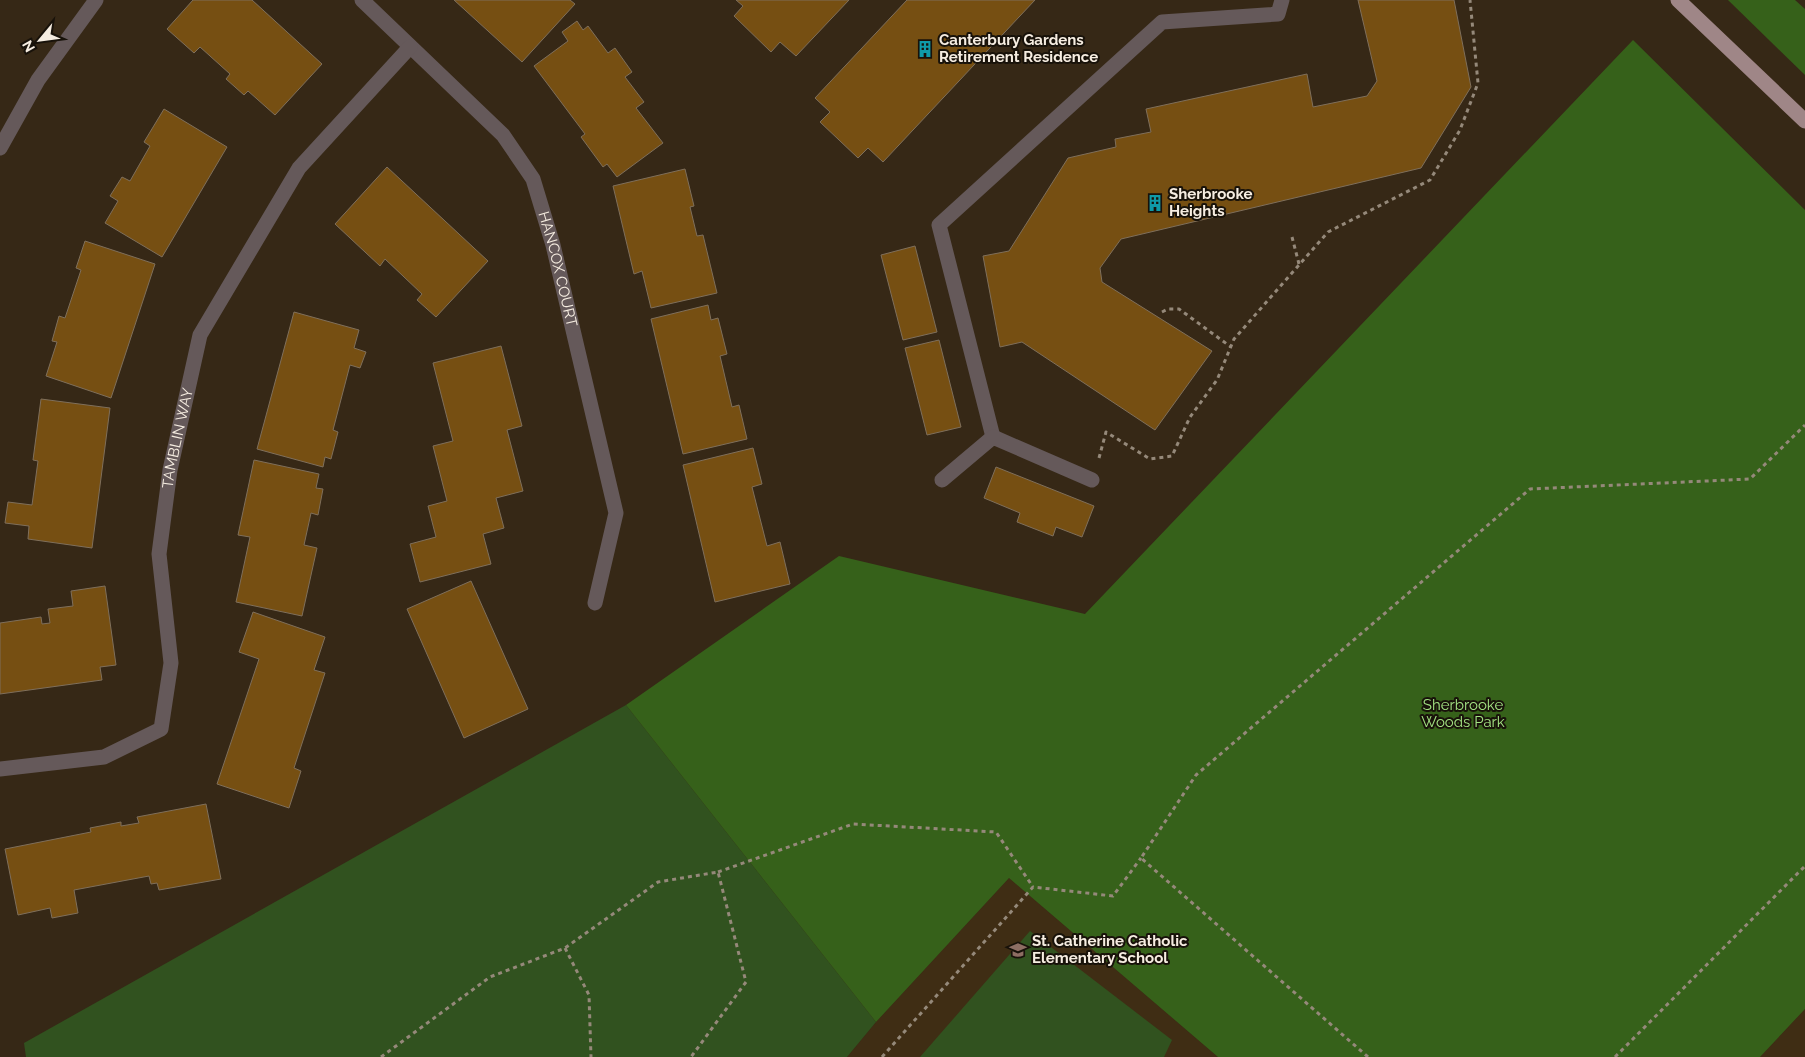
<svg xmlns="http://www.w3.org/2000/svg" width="1805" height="1057" font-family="Raleway,sans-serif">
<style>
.built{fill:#3f2d14}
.green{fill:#31521f}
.forest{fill:#36611a}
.building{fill:#764f12;stroke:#7f6f5b}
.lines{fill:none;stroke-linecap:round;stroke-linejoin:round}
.path{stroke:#95897a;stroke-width:3;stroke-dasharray:4 4;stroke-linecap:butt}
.minor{stroke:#65595a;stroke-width:15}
.major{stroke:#9f8687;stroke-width:15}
.labels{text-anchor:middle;stroke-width:4;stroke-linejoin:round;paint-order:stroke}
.poi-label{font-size:15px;font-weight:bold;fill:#f6ede1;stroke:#18120a;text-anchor:start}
.street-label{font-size:15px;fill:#f6ede1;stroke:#18120a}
.park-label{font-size:15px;fill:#a3e383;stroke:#18120a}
</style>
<rect width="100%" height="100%" fill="#362816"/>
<g class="built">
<path d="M1009,878L1218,1057H847L876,1022Z"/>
<path d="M1805,1009V1057H1760Z"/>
</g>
<g class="green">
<path d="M626,705L876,1022L847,1057H26L24,1043Z"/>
<path d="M1030,931L1172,1040L1164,1057H920Z"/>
</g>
<g class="forest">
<path d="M1728,0H1795L1805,9V75Z"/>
<path d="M1633,40L1805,210V1009L1760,1057H1218L1009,878L876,1022L626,705L839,556L1085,614Z"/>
</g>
<g class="building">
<path d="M193,0H252L322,64L275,115L248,91L244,95L226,79L230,74L200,47L194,53L167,29Z"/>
<path d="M454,0H570L575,4L522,62Z"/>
<path d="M736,0H849L796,56L780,42L771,52L734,16L743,6Z"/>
<path d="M907,0H1035L883,162L868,148L858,158L820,122L830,112L815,98Z"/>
<path d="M1358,0H1454L1471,87L1421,168L1121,239L1100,268L1102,282L1212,351L1155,430L1022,342L1000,347L983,256L1009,251L1068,158L1116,147L1115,139L1151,132L1146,109L1307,74L1313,107L1367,96L1377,81Z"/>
<path d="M577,21L583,30L588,26L608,53L615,48L632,72L625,77L644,102L636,108L663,143L617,177L607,164L603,167L581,137L585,134L534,66L568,41L562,32Z"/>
<path d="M164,109L227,147L162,257L105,223L118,201L110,196L122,177L130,181L150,146L144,142Z"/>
<path d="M387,167L488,261L436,317L417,300L422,294L385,259L380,266L335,224Z"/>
<path d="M685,169L694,206L690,207L697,236L703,235L717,293L651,308L642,271L634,274L613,186Z"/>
<path d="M85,241L155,264L111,398L46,376L57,342L52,341L59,316L65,318L81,270L76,268Z"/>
<path d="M915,246L937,332L903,340L881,255Z"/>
<path d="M708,305L711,320L718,318L727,354L720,356L732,407L739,405L747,439L683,454L651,319Z"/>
<path d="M294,312L359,330L354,348L366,352L360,368L350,365L333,430L338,432L331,459L325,457L323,467L257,449Z"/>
<path d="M939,340L961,427L927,435L905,348Z"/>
<path d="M501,346L522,426L507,430L523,491L496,498L504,528L483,534L491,564L420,582L410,544L436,537L428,506L447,501L433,446L453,441L433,363Z"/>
<path d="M41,399L110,408L92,548L28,539L29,526L5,523L8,502L32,505L38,461L33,460Z"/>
<path d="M753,448L762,484L752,487L767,546L780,542L790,584L715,602L683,465Z"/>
<path d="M254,460L319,474L316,488L323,489L318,515L311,513L304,545L317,548L302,616L236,602L250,537L238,535Z"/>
<path d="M996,467L1094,506L1082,537L1056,527L1053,536L1017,522L1020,513L984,498Z"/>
<path d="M471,581L528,709L464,738L407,609Z"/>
<path d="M105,586L116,665L100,667L102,680L0,694V623L41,617L42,624L50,623L48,609L73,606L71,591Z"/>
<path d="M253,612L325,637L314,670L325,673L294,768L301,771L289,808L217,784L259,659L239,652Z"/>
<path d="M206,804L221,879L159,890L157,883L151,884L149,876L74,890L78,913L52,918L50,908L18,915L5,849L91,832L90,828L121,822V826L139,823L137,817Z"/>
</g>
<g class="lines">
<g class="path">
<path d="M1292,237L1299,264"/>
<path d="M1162,312L1168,309H1179L1231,347"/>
<path d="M1099,458L1106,432L1150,459L1172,456L1190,417L1217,380L1234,339L1328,232L1430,180L1460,130L1478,83L1470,0"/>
<path d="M718,872L853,824L996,832L1033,887"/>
<path d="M565,948L589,995L591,1057"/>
<path d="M381,1057L490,977L565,948L658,882L718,872L746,982L691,1057"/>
<path d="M882,1057L1033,887L1113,896L1141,858"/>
<path d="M1368,1057L1141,858L1196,775L1530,489L1750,479L1805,425"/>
<path d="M1615,1057L1805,866"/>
</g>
<g class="minor">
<path id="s1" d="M362,0L503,135L533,179L553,245L616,513L595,603"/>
<path d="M0,148L38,80L96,0"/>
<path d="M993,437L939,225L1162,22L1278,14L1282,0"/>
<path d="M942,480L993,437L1092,480"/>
<path id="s2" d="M0,769L104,757L161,729L171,663L159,554L170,470L200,335L299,168L410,47"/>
</g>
<path class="major" d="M1678,0L1805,121"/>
</g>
<defs>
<g id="building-bare" transform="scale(1.35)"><path d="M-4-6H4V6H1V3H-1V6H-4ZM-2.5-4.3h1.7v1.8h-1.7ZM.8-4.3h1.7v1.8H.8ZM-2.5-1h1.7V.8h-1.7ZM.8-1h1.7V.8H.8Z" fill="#0f9aa8" stroke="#18120a" stroke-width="2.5" paint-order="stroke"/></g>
<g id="school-bare" transform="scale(1.35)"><path d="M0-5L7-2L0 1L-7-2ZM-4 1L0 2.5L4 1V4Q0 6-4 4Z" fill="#8d6e63" stroke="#18120a" stroke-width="2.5" paint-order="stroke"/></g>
</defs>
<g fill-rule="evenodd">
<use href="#building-bare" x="925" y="49"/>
<use href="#building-bare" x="1155" y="203"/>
<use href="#school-bare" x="1018" y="950"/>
</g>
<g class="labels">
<g class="poi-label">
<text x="939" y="45">Canterbury Gardens<tspan x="939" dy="17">Retirement Residence</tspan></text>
<text x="1169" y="199">Sherbrooke<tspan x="1169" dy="17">Heights</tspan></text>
<text x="1032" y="946">St. Catherine Catholic<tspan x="1032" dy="17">Elementary School</tspan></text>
</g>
<g class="street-label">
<text dy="5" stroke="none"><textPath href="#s1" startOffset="342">HANCOX COURT</textPath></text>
<text dy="5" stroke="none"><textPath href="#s2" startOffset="462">TAMBLIN WAY</textPath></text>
</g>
<g class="park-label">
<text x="1463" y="710">Sherbrooke<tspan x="1463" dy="17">Woods Park</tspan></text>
</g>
</g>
<g transform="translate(40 40) rotate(241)" stroke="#18120a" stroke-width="4" paint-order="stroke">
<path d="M0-4L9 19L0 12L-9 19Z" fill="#f6ede1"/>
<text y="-8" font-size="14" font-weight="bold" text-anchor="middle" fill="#f6ede1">N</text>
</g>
</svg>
